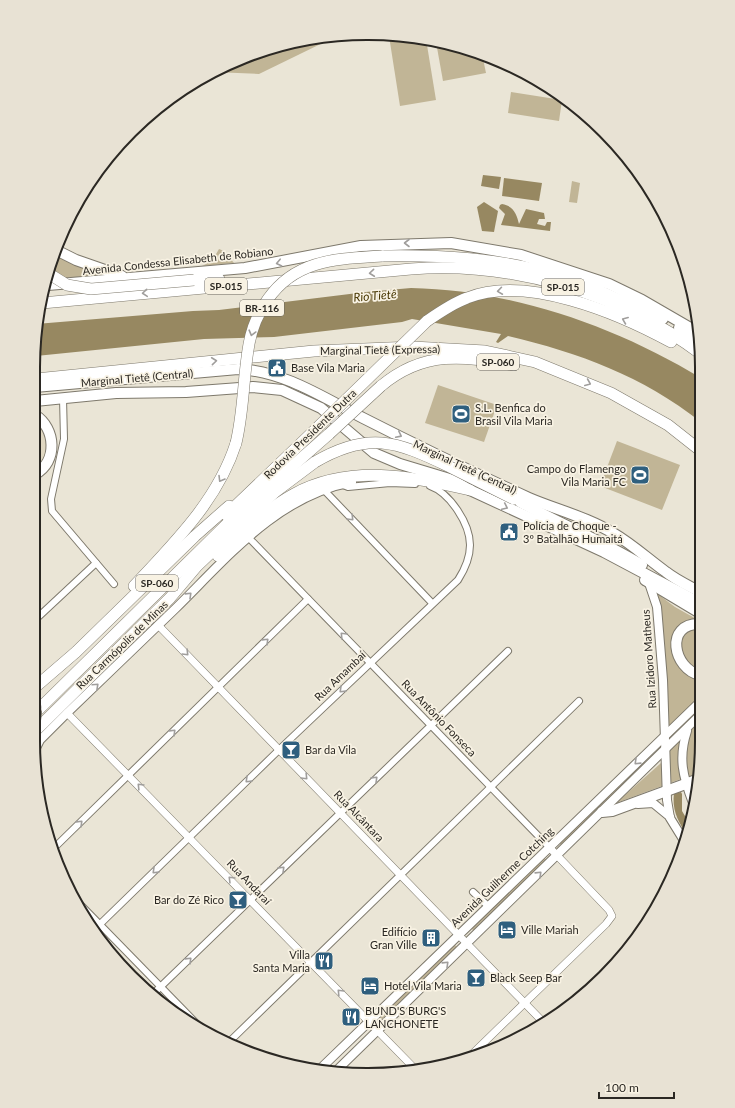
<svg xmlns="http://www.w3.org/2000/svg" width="735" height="1108" font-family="Lato,sans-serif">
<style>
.built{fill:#e0d8c2}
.green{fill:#c1b596}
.water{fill:#978861}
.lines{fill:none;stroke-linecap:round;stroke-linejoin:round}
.minor-casing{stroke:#7e796c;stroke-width:8}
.tertiary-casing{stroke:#7e796c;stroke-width:8}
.secondary-casing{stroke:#7e796c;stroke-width:10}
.trunk-casing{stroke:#7e796c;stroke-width:12}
.motorway-casing{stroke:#7e796c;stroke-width:12}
.minor{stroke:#fff;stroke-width:6}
.tertiary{stroke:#fff;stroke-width:7}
.secondary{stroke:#fff;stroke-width:8}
.trunk{stroke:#fff;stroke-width:10}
.motorway{stroke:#fff;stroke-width:11}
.trunk-bridge-casing{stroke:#7e796c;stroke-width:12;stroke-linecap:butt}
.motorway-bridge-casing{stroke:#7e796c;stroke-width:12;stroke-linecap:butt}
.trunk-bridge{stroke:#fff;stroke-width:10}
.motorway-bridge{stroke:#fff;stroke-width:11}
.oneway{stroke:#a09e9c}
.labels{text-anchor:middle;stroke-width:3.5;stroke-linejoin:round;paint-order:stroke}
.shield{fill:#f8f2e3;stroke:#68655d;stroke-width:1}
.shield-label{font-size:10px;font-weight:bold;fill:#2b2823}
.street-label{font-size:11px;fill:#2b2823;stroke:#f8f2e3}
.poi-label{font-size:11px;fill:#2b2823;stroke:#f8f2e3;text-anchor:start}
.water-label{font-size:12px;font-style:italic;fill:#473600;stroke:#f8f2e3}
.rim{fill:none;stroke:#2b2823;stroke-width:2}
</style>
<rect width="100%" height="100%" fill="#eae5d6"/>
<path class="built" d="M35,419L44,429L48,446L43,461L35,469Z"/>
<g class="green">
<path d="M339,35L259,74L213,72L281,44Z"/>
<path d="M389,36H411L426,39L436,100L400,106Z"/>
<path d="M436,42L482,54L486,73L443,81Z"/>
<path d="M511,92L562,100L559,121L508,113Z"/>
<path d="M572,181L580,183L577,203L569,202Z"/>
<path d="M219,249L224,251L234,263L202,266L212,261Z"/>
<path d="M57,254L101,275L65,278L52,269Z"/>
<path d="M438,385L497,405L484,442L425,423Z"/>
<path d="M617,441L680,465L662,510L600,486Z"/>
<path d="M655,592L675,607L700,621L699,784L695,797L689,776L616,803L670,755L661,609Z"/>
<path d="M644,761L646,763L561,845L559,843Z"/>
<path d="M544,858L547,860L474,931L471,928Z"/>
<path d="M455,945L457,947L382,1019L380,1017Z"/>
</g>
<g class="water">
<path d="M483,175L501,177L499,189L481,186Z"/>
<path d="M504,178L542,183L539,201L502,196Z"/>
<path d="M484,202L498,211L494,232L482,231L477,207Z"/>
<path d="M502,204C514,206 517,215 519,224L526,209L544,213L545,219H539L537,224L545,226L547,222H551L550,231L501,225L505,214L499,208L500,205Z"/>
<path d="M411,288C512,290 615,326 701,378V422C642,376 580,353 508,336L498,343L496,342L501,334L412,319L402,322L274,337L204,339L36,356V324L193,311L219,310L366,292Z"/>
<path d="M681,792L682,794V811L688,821L685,832C677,819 672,809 674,793Z"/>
</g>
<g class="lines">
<g class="minor-casing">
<g id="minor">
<path d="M63,398L64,439L51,499L52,511L114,584"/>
<path d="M343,485L348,487L390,483L415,484"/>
<path d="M324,490L432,603"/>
<path d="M248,537L549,847"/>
<path d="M36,619L96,563"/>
<path d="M52,850L308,599"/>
<path d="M473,892L488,906"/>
<path d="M76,900L199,1026"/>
<path d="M93,931L284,745L458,580C465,569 470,558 470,545C470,524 450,493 430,486"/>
<path d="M153,994L508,651"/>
<path d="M228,1043L579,701"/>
</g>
</g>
<g class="tertiary-casing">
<g id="tertiary">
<path d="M158,625L544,1023"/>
<path d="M67,713L414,1068"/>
<path d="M468,1058L606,924L612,916L609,910L549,847"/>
</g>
</g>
<g class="secondary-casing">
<g id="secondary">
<path d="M649,583L657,607L658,619L663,680L667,800L670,818L683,839"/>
<path d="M687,731C678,758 683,777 693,803"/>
<path d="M35,750L40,740L67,713C103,678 139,644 175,609C227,558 277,496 352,482"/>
<path d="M638,804L653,803L670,817"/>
<path d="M321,1068L700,702"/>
<path d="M335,1072L699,716"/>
</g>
</g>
<g class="trunk-casing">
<g id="trunk">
<path d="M58,251L76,260L122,276"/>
<path d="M556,275L590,286L663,319"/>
<path d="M48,285L245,268L361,246L451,243L521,255L609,284L642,300L699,333"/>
<path d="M679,328L701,342"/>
<path d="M35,387L238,369C284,371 324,398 363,418C418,446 474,473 529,498C557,510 587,517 613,533C632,544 648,559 666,572C676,580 689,586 700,592"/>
<path d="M35,401L116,393L186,392L253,387L282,390L321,408L374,453L400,464L453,480L470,490L604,552L700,603"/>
<path d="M35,474C58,462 56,428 35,415"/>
<path d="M520,502C560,524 603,541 642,565"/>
<path d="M645,580L700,613"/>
<path d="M700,675C673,669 664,623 700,624"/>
<path d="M602,812L612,811L699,779"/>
</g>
</g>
<g class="motorway-casing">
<g id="motorway">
<path d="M382,256C441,255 499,258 556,275"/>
<path d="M194,280L219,279"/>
<path d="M42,303L411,269C512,261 620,293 701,354"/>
<path d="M427,321C440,312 453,303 467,298C526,274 618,313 671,342"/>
<path d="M36,379L314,351L413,347L485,351L535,362L611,393L668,425L701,451"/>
<path d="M381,386C424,350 463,356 514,365"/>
<path d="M226,515L318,427"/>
<path d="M218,556C242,534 266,509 294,494C350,464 411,476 470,490"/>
<path d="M134,586C174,543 218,500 236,443"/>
<path d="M33,689L76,652L195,536L229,506"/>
<path d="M33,715L229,522L329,434"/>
<path d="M33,733L170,598L197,566L275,492L315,462"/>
</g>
</g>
<use href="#minor" class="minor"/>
<use href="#tertiary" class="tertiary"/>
<use href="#secondary" class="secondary"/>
<use href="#trunk" class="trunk"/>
<use href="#motorway" class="motorway"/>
<g class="trunk-bridge-casing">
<path id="trunk-bridge" d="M33,735L36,713L33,688"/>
</g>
<g class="motorway-bridge-casing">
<g id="motorway-bridge">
<path d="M51,275L67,285L91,289L194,280"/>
<path d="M318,427L427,321"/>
<path d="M329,434L381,386"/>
<path d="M236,443C244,410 243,377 249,344C252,327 258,313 268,299C296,259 337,259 382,256"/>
<path d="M315,462C368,431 396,441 448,466C470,477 492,488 514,499"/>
<path d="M33,718L36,709"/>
</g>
</g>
<use href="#trunk-bridge" class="trunk-bridge"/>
<use href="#motorway-bridge" class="motorway-bridge"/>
</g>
<defs><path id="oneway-chevron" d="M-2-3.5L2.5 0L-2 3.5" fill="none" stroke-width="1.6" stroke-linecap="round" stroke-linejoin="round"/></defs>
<g class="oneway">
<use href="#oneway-chevron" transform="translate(407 243) rotate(180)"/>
<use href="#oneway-chevron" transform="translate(279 263) rotate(167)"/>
<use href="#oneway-chevron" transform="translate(372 273) rotate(174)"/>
<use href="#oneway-chevron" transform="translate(500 291) rotate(172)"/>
<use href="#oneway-chevron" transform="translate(145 293) rotate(175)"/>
<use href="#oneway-chevron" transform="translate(625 320) rotate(-158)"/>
<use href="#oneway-chevron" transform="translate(252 333) rotate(105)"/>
<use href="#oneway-chevron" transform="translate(214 361) rotate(-6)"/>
<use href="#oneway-chevron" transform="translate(588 383) rotate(23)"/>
<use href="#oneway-chevron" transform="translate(399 435) rotate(26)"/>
<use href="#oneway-chevron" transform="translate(221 479) rotate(121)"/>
<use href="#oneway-chevron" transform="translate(505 507) rotate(25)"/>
<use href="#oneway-chevron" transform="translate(351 518) rotate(46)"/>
<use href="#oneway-chevron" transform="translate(189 595) rotate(-44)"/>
<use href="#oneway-chevron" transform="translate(343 635) rotate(-134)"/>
<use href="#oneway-chevron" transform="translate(266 641) rotate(-44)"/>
<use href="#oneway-chevron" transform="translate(186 653) rotate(46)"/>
<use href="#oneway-chevron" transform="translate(96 686) rotate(-43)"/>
<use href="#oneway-chevron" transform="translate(342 690) rotate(136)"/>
<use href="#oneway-chevron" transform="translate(173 732) rotate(-44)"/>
<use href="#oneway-chevron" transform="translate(637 762) rotate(136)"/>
<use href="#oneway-chevron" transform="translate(305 777) rotate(46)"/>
<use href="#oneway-chevron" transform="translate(375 779) rotate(-44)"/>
<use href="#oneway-chevron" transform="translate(248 780) rotate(136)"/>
<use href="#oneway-chevron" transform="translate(140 786) rotate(-134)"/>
<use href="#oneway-chevron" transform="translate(80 823) rotate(-44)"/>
<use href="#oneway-chevron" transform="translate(282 869) rotate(-44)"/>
<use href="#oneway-chevron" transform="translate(155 871) rotate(136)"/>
<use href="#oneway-chevron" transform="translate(539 874) rotate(-44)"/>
<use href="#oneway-chevron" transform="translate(231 879) rotate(-135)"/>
<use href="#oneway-chevron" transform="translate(189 960) rotate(-44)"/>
<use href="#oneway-chevron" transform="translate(446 964) rotate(-44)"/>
<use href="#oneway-chevron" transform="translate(340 992) rotate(-134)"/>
</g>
<defs>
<g id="civic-square" transform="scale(1)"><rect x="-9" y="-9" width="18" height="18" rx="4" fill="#2f5f7e" stroke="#f8f2e3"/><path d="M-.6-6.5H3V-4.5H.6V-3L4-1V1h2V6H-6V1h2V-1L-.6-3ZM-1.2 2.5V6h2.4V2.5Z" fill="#fff"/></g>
<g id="stadium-square" transform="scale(1)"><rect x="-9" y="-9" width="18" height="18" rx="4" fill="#2f5f7e" stroke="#f8f2e3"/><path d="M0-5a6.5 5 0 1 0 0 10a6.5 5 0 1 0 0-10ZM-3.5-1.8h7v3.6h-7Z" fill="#fff"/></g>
<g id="bar-square" transform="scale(1)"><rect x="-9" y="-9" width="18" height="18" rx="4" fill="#2f5f7e" stroke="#f8f2e3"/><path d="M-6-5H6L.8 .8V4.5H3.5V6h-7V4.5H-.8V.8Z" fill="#fff"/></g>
<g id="hotel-square" transform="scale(1)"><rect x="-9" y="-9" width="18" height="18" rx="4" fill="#2f5f7e" stroke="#f8f2e3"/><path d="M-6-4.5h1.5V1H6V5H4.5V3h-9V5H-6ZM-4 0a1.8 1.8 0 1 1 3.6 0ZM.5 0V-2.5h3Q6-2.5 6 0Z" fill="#fff"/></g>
<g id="building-square" transform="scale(1)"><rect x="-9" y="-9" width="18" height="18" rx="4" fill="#2f5f7e" stroke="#f8f2e3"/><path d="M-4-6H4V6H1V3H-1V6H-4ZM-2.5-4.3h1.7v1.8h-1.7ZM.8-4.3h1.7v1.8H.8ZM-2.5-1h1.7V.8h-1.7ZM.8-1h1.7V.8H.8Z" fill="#fff"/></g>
<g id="restaurant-square" transform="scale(1)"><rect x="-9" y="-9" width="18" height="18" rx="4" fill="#2f5f7e" stroke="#f8f2e3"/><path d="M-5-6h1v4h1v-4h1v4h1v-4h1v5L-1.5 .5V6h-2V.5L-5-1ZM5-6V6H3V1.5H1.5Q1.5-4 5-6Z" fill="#fff"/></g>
</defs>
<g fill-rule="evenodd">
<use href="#civic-square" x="277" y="368"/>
<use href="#stadium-square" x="461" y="414"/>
<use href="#stadium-square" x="640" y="475"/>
<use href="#civic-square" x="509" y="532"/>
<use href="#bar-square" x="291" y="750"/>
<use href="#bar-square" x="238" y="900"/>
<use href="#hotel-square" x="507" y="930"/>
<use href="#building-square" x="431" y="938"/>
<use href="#restaurant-square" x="324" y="961"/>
<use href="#bar-square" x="476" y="978"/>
<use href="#hotel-square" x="370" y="986"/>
<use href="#restaurant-square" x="351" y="1017"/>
</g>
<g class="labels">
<g class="shield">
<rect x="205" y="278" width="42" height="16" rx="3"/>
<rect x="542" y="279" width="42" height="16" rx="3"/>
<rect x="240" y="300" width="44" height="16" rx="3"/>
<rect x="477" y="354" width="42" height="16" rx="3"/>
<rect x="136" y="575" width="42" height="16" rx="3"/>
</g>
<g class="shield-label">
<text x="226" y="290">SP-015</text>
<text x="563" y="291">SP-015</text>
<text x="262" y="312">BR-116</text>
<text x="498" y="366">SP-060</text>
<text x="157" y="587">SP-060</text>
</g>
<g class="street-label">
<text transform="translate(178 261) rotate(-6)" y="4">Avenida Condessa Elisabeth de Robiano</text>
<text transform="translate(380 350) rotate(-1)" y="4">Marginal Tietê (Expressa)</text>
<text transform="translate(137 378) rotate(-5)" y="4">Marginal Tietê (Central)</text>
<text transform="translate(310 434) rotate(-44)" y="4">Rodovia Presidente Dutra</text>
<text transform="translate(465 467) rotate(25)" y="4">Marginal Tietê (Central)</text>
<text transform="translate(122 645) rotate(-44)" y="4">Rua Carmópolis de Minas</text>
<text transform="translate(649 659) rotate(-94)" y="4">Rua Izidoro Matheus</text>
<text transform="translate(340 676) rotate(-44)" y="4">Rua Amambaí</text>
<text transform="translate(439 718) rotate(46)" y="4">Rua Antônio Fonseca</text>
<text transform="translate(359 816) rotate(46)" y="4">Rua Alcântara</text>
<text transform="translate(502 877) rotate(-44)" y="4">Avenida Guilherme Cotching</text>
<text transform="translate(249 882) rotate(46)" y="4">Rua Andaraí</text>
</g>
<g class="poi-label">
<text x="291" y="372">Base Vila Maria</text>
<text x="475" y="412">S.L. Benfica do<tspan x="475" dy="13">Brasil Vila Maria</tspan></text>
<text x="626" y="473" text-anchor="end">Campo do Flamengo<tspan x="626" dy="13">Vila Maria FC</tspan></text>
<text x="523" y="530">Polícia de Choque -<tspan x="523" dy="13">3º Batalhão Humaitá</tspan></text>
<text x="305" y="754">Bar da Vila</text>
<text x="224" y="904" text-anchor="end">Bar do Zé Rico</text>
<text x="521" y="934">Ville Mariah</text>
<text x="417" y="936" text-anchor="end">Edifício<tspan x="417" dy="13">Gran Ville</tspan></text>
<text x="310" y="959" text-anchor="end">Villa<tspan x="310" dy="13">Santa Maria</tspan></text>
<text x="490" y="982">Black Seep Bar</text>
<text x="384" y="990">Hotel Vila Maria</text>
<text x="365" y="1015">BUND'S BURG'S<tspan x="365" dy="13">LANCHONETE</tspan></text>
</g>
<g class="water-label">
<text transform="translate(375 296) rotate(-5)" y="4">Rio Tietê</text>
</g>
</g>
<path d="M0 0H735V1108H0ZM367 40H368A327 327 0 0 1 695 367V741A327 327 0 0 1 368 1068H367A327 327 0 0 1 40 741V367A327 327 0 0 1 367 40Z" fill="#e8e2d4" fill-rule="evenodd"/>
<path class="rim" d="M367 40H368A327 327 0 0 1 695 367V741A327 327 0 0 1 368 1068H367A327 327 0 0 1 40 741V367A327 327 0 0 1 367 40Z"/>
<path d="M599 1092v6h75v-6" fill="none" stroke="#2b2823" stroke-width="2"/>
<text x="605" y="1092" font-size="12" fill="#2b2823" stroke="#f8f2e3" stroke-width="3" paint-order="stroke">100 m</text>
</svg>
